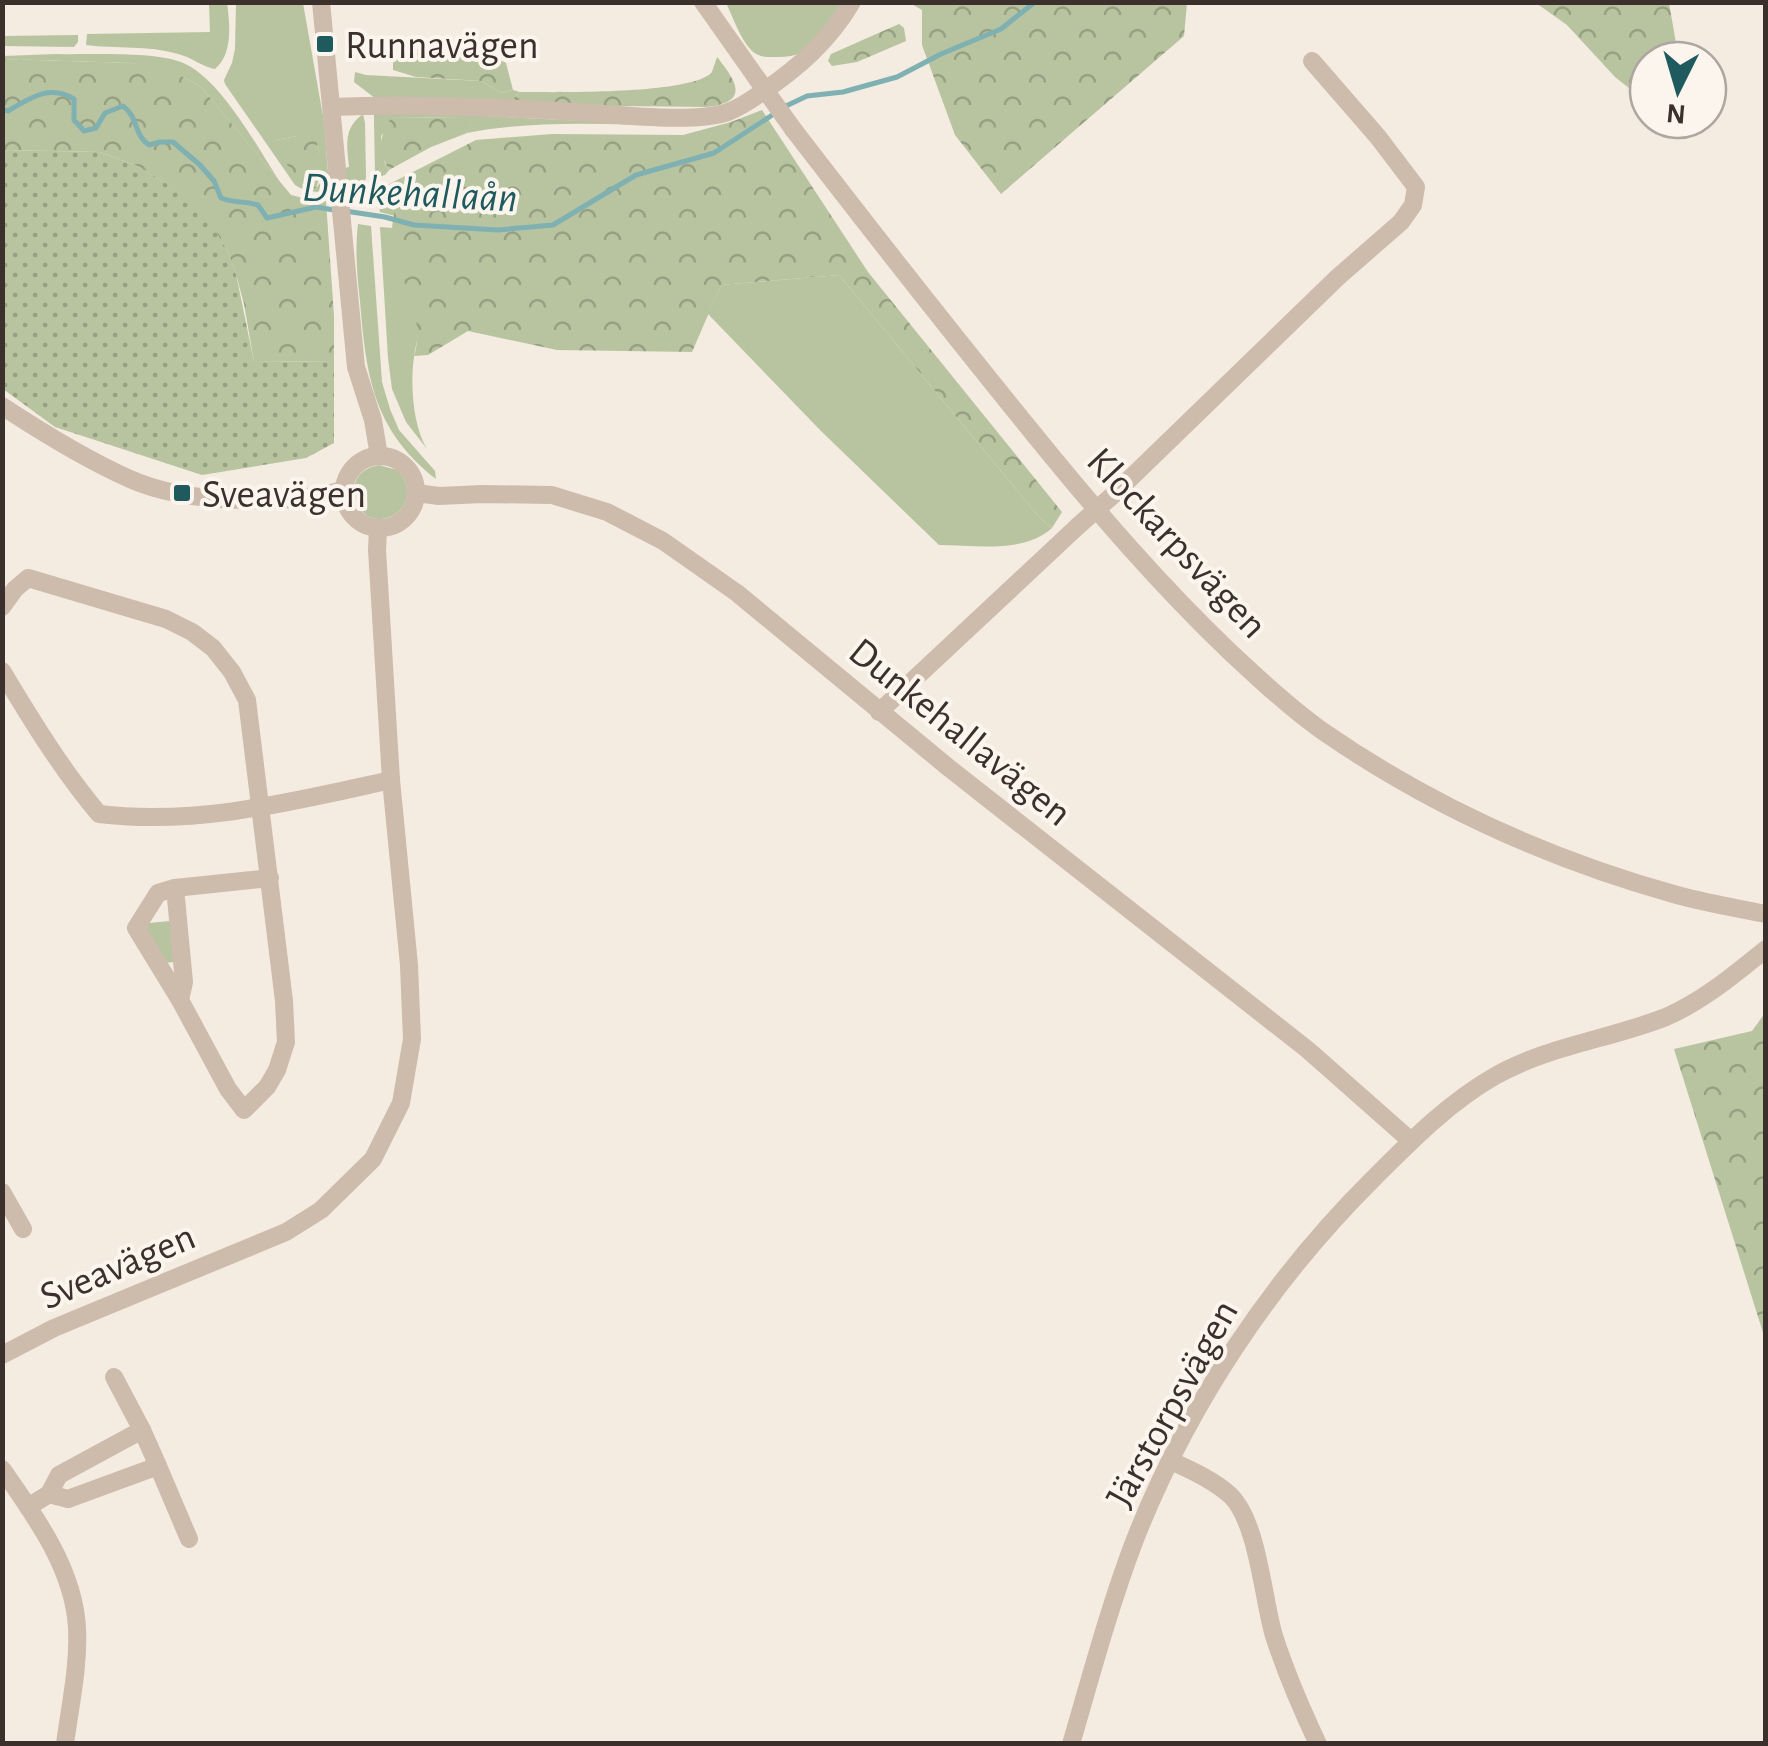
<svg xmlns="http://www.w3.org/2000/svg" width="1768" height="1746" font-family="'Alegreya Sans',sans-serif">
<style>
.green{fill:#b8c4a0;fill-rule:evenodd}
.forest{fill:url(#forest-crowns)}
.garden{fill:url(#garden-dots)}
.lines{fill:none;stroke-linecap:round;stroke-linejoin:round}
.stream{stroke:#7fb0b2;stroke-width:5}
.minor{stroke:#cdbbac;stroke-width:18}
.minor-bridge{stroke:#cdbbac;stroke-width:18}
.poi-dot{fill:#1f5a5e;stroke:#fbf5ee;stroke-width:4}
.labels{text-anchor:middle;stroke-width:8;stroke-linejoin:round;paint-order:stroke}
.poi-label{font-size:40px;fill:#3b302b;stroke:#fbf5ee;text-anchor:start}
.street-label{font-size:40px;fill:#3b302b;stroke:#fbf5ee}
.water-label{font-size:42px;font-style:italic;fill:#1f5a5e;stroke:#fbf5ee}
</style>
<defs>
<pattern id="forest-crowns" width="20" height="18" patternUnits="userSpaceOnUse" patternTransform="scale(2.5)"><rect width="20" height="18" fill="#b8c4a0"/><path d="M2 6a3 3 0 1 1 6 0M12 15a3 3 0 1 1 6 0" fill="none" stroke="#97a083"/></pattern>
<pattern id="garden-dots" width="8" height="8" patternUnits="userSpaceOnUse" patternTransform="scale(2.5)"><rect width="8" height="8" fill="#b8c4a0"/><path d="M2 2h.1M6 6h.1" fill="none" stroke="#97a083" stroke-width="1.8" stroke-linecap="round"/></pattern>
</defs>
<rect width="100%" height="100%" fill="#f4ebe1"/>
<g class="green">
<path d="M209,3H227C230,25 233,54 215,69C203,67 191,57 178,54C148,45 116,49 86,45L87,34L210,32Z"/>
<path d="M236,3H303L324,122L328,172L349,167C347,146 343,128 363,114L365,123L366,177L365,181L360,185C338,189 315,198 295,185L225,84L224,80L232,63L235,49ZM297,136L318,146L320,183L316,188L303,186L276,140Z"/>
<path d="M726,3H843C823,33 815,59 774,57C765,57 759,57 752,51C740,39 733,17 726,3Z"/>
<path d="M78,35V42L74,47L3,46V36Z"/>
<path d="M56,54C91,55 149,51 181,62C219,76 258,148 280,182L201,87L183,77L132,63L3,59V56Z"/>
<path d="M355,72L366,75L481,81L502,93L513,90L520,92L514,97L515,102L376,99L354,82Z"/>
<path d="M381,111L688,126C615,125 539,119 467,133L472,124L464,118L394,117L381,136L385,164L389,170L385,175L378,177L375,174L374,121V114Z"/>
<path d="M403,177L395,216L380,212L376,191Z"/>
<path d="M358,224L371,226L382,382L390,409L399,430L435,471L436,479C373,430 366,375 360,301C357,275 355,250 358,224Z"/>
<path d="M380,227L393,228C393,262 415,294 418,326C419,338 415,347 414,357C410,385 413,426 427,449L406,422L392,389L388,358Z"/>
<path d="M839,275L1039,517L1052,528C1023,554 975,545 939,545L821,431L708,314L721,285Z"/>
<path d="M379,465L397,470C429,503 378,539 358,506C354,499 353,491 355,483C359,472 368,467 379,465Z"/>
<path d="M170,921L175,962L161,963L144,934L149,923Z"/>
</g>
<g class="forest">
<path d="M910,3H1187L1184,36L1001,194L955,135L922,45V10Z"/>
<path d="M1536,3H1669L1679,60H1648V103L1615,77L1567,25Z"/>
<path d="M899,24L904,28L906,41L857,62L832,66L828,61L831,54Z"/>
<path d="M459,47L489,54L506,63L513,90L502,93L481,81L416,77L393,70V63C410,44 436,47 459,47Z"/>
<path d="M717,57C737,82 750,102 707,107L532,105L515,102L514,97L520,92C553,92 693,95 712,72C712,71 717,58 717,57Z"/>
<path d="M3,59L132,63L168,70L183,77L201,87L291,195L320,202L326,201L334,316V361L254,362L244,304L236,274L228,252L198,203L137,166L100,152L3,150Z"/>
<path d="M762,110L868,272L1062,512L1052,528L1039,517L839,275L721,285L692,352L557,350L468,331L428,355L414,356C428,310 393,276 392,232C392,215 400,194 403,177L476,140L552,134L683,135L731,122Z"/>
<path d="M393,117L464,118L473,123L467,133L431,147L389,170C379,153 378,130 393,117Z"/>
<path d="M308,127H313C318,145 324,171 316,188C313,188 311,189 308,188C298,185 277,150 276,140L297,136Z"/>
<path d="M1765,1013V1339L1674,1049L1752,1031Z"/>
</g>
<path class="garden" d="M3,150L100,152L137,166L199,203L228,252L236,274L254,362L334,361V443L306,458L202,475L55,427L3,389Z"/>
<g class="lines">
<g class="stream">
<path d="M2,109L8,111C30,98 50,84 74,99V120L84,131L96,128L105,113L123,106C139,118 133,134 149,145L160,142H173L200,165L214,181L221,198C233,203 245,201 258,205L267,218L316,207L334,210"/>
<path d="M345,211L385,217L414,225L498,230L553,225L636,175L714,153L786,106L807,96L843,92L897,77L941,54L1001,29L1035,2"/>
</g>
<g class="minor">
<path d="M321,2L356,367L373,420L379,456"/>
<path d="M703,2L758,80"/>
<path d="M332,107C413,104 495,107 576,112C615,114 694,124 728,112C739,108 751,100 761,93C798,68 829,41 852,2"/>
<path d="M793,129C873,233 954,336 1037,438C1098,513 1159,584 1229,651C1258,678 1289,707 1321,730C1429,805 1551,860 1677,895C1706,903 1736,908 1766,914"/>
<path d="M2,406C43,433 85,459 130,479C186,504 284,506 343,490"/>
<circle cx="380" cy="492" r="36"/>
<path d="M416,493L439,496L482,494L552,495L607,512L663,541L737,593L949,768L1308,1050L1411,1141"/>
<path d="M1113,495L1338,277L1401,222L1413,205L1416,187L1378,137L1312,61"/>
<path d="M2,607L15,589L28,578L166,619L192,632L213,648L232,672L247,700L284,1001L286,1042L277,1070L267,1087L244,1110L228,1089L180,1000L184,982L175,888L270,878"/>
<path d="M2,671C32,721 62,770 99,814C198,826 295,801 391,780"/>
<path d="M879,712L1078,526"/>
<path d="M175,888L158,893L136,928L180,1000"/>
<path d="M2,1192L23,1229"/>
<path d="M2,1355L54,1328L286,1232L321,1210L373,1159L401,1103L412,1039L409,965L391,780L377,550L378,529"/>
<path d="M142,1430L158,1466"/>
<path d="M1171,1461C1191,1470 1215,1481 1231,1496C1258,1523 1263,1599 1274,1636C1286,1673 1301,1708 1318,1744"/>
<path d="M2,1469C35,1516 74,1569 77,1628C79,1666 70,1706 65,1744"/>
<path d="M49,1494L68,1499L158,1466L189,1539"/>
<path d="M28,1507L49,1494L59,1475L142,1430L114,1377"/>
<path d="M1071,1744C1091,1676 1109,1608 1134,1542C1187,1406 1271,1280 1374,1178C1411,1141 1448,1103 1495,1076C1548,1046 1610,1039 1666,1017C1703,1001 1735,974 1766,949"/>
</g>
<g class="minor-bridge">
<path d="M758,80L793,129"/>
<path d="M1078,526L1113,495"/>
</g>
</g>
<g class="poi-dot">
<rect x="315" y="34" width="20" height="20" rx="5"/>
<rect x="172" y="483" width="20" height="20" rx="5"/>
</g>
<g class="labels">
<g class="poi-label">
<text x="345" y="58">Runnavägen</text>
<text x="202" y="507">Sveavägen</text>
</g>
<g class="street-label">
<text transform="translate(1178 542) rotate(47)" y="14">Klockarpsvägen</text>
<text transform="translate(961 731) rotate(39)" y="14">Dunkehallavägen</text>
<text transform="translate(117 1265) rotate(-23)" y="14">Sveavägen</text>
<text transform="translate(1171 1403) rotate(-61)" y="14">Järstorpsvägen</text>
</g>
<g class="water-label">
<text transform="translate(410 191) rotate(3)" y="15">Dunkehallaån</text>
</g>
</g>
<rect width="1768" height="1746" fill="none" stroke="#3b302b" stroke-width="10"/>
<g transform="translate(1678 90) rotate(185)"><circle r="48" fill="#fbf5ee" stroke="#aea6a0" stroke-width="2.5"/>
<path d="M0-8L18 38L0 25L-18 38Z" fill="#1f5a5e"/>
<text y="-15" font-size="28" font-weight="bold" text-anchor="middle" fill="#3b302b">N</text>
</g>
</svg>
